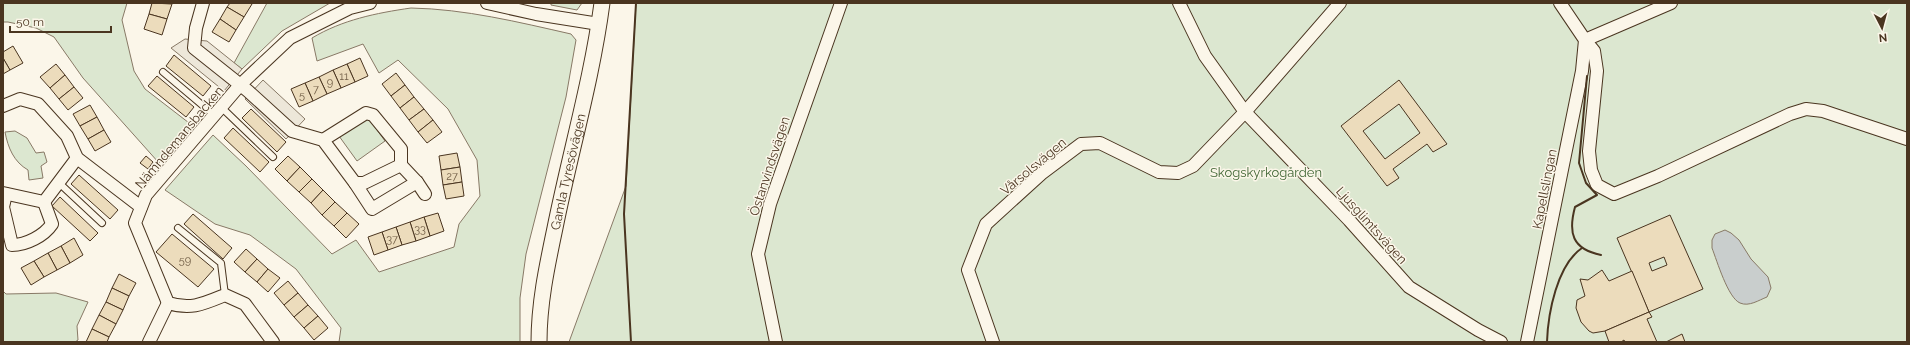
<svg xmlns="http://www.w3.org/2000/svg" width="1910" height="345" font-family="Raleway,sans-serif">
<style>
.green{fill:#dce7d0;stroke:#887966}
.parking{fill:#ede7d9;stroke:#887966}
.water{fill:#c9cecd;stroke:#887966}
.building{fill:#ecdcbc;stroke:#4a3520;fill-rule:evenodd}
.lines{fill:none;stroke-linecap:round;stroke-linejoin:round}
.service-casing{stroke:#4a3520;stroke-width:8}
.minor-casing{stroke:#4a3520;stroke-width:14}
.tertiary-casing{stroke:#4a3520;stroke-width:17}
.service{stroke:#fbf6e9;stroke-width:6}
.minor{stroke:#fbf6e9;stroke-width:12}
.tertiary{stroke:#fbf6e9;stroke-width:15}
.wall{stroke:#4a3520;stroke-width:2}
.labels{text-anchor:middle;stroke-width:3;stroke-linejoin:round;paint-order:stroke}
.number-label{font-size:11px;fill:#725f47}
.street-label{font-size:13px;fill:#4a3520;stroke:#fbf6e9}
.park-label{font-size:13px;fill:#436837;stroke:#fbf6e9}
</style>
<rect width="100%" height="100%" fill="#fbf6e9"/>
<g class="green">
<path d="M3,3H127L122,20L134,71L145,89L193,126L159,163L83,78L54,37L36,28L8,22H3Z"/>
<path d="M267,3H330L282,31L242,69L234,63Z"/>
<path d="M551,3H582L577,10L551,5Z"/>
<path d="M636,3H1907V342H569L626,186Z"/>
<path d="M411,8C465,9 518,22 571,34L576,40L566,97L526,254L520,298V342H339L341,328L296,269L250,235L215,224L165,190L213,135L246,166L332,254L356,240L379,272L454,247L459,224L480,196L477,160L448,109L398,60L379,73L363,44L317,61L312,38C342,20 376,13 411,8Z"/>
<path d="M367,116L385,141L357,161L339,136Z"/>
<path d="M15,131L27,138L36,153L44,152L47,162L41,166L43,178L29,180L28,170C14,162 8,148 5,132Z"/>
<path d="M3,291L6,294L56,293L88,302L77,326L78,340L75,342H3Z"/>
</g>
<g class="parking">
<path d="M185,39L207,41L242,69L224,91L171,48Z"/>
<path d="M263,80L305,119L286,139L245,99Z"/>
</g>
<path class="water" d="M1725,230L1731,233L1739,240L1751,259L1768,277L1771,288L1767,297C1759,300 1749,307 1740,303C1728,298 1717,261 1712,248V240L1715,234Z"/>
<g class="building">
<path d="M152,3L172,4L167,19L149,14Z"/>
<path d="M230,3H250L252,4L244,17L227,7Z"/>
<path d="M227,7L244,17L236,30L220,19Z"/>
<path d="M149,14L167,19L162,35L144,29Z"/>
<path d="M220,19L236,30L229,42L212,32Z"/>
<path d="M13,46L23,63L10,70L3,58V52Z"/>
<path d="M174,55L211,86L203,96L166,66Z"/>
<path d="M3,58L10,70L3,74Z"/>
<path d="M360,58L368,76L355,82L347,64Z"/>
<path d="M56,64L65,75L50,88L40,77Z"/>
<path d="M347,64L355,82L341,88L333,70Z"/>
<path d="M333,70L341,88L327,94L319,77Z"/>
<path d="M396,73L405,85L391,96L382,84Z"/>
<path d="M65,75L74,87L59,99L50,88Z"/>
<path d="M157,76L194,107L186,117L148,86Z"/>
<path d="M319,77L327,94L313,101L305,83Z"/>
<path d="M1399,80L1447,144L1433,152L1427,144L1393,169L1399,178L1387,186L1341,126ZM1399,104L1420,133L1385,159L1363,131Z"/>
<path d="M305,83L313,101L299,107L291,89Z"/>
<path d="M405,85L414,97L400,108L391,96Z"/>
<path d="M74,87L83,98L68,110L59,99Z"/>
<path d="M414,97L424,109L409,120L400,108Z"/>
<path d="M90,105L97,117L80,126L73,114Z"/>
<path d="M251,109L286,142L277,152L242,118Z"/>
<path d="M424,109L433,120L418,132L409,120Z"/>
<path d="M97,117L104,130L88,139L80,126Z"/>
<path d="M433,120L442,132L427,143L418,132Z"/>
<path d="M233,128L269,162L260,172L224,138Z"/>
<path d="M104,130L111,142L95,151L88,139Z"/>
<path d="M457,153L460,167L441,170L439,156Z"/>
<path d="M146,156L153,162L148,169L140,163Z"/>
<path d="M288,156L300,167L287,181L275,169Z"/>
<path d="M300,167L312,179L299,192L287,181Z"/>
<path d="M460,167L462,182L443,185L441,170Z"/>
<path d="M79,175L118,210L110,219L71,184Z"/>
<path d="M312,179L323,190L311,203L299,192Z"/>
<path d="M462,182L464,196L446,199L443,185Z"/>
<path d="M323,190L335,202L322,215L311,203Z"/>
<path d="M60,197L98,233L90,241L52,206Z"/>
<path d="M335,202L347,213L334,226L322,215Z"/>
<path d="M347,213L359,224L346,238L334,226Z"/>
<path d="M438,213L444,231L430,236L424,217Z"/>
<path d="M193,214L232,248L223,259L184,224Z"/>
<path d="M1670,215L1703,289L1649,312L1617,238ZM1664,257L1667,265L1652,271L1649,263Z"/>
<path d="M424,217L430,236L416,241L410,222Z"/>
<path d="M410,222L416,241L402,245L396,227Z"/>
<path d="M396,227L402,245L388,250L382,232Z"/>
<path d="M382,232L388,250L374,255L368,237Z"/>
<path d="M172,234L214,269L198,287L156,252Z"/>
<path d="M74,238L83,255L70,263L61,246Z"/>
<path d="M61,246L70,263L57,270L48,253Z"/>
<path d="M246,249L257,259L245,272L234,262Z"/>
<path d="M48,253L57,270L44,277L34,261Z"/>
<path d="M257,259L268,269L257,282L245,272Z"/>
<path d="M34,261L44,277L31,285L21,268Z"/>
<path d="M268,269L280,278L268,292L257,282Z"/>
<path d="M1602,270L1609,281L1632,271L1649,312L1605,331L1593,333L1589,331L1581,322L1576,308L1577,300L1585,296L1580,279L1588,280Z"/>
<path d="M119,274L136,283L129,296L112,288Z"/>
<path d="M288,281L298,293L284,305L274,293Z"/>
<path d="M112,288L129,296L123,310L106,302Z"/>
<path d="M298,293L308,305L294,317L284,305Z"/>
<path d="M106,302L123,310L116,324L99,315Z"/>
<path d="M308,305L318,316L304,328L294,317Z"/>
<path d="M1649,312L1652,317L1647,319L1657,342H1625L1624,340L1621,342H1609L1605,331Z"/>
<path d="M99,315L116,324L109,337L92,329Z"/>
<path d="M318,316L328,328L314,340L304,328Z"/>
<path d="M92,329L109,337L107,342H86Z"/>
<path d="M1682,334L1685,342H1666Z"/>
</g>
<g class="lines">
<g class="service-casing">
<g id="service">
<path d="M163,72L214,115"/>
<path d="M221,107L273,157"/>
<path d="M58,182L102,223"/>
<path d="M178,228L221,263L225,295"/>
</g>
</g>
<g class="minor-casing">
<g id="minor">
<path d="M203,3L196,28L194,48L248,91L292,131L323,140L355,183H364L401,165V149L373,115L366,113L323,140"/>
<path d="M487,3L536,14L599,24"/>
<path d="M1179,3L1205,56L1245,112L1349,220L1409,287L1478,330L1501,342"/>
<path d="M1671,3L1585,40L1594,51L1597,71L1589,151L1591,170L1597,185L1614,194L1658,176L1790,114L1806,109L1823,111L1907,139"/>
<path d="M3,106L20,99L38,104L67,136L77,158L141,207"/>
<path d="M417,182L425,194"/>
<path d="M355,183L372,209L417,182L401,165"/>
<path d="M3,193L44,202L77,158"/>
<path d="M6,194L3,207L12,245C26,245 44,236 52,224L44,202"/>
<path d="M149,342L168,303"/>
<path d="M273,342L245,304L225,295C203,304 191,310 168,303L135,223L146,195L240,85L290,38L350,8L370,3"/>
<path d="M776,342L758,254L770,204L841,3"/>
<path d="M993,342L968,270L986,224L1041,174L1081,144L1100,143L1159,172L1178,173L1193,166L1245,112L1340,3"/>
<path d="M1527,342L1582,71L1585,40L1560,3"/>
</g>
</g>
<g class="tertiary-casing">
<g id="tertiary">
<path id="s1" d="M539,342C539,303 547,266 555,228C570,153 592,79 602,3"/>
</g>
</g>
<use href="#service" class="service"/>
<use href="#minor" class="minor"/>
<use href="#tertiary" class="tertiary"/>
<g class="wall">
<path d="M1587,76L1579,163L1586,183L1597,195L1575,207C1568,233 1572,249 1601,255"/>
<path d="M631,342L624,214L636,3"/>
<path d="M1547,342C1548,313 1557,265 1582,248"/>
</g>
</g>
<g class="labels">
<g class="number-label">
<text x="344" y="80">11</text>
<text x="330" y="86">9</text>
<text x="316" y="93">7</text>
<text x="302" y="99">5</text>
<text x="452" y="180">27</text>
<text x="420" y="233">33</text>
<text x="392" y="243">37</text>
<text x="185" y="264">59</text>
</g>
<g class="street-label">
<text transform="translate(179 137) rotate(-50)" y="5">Nämndemansbacken</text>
<text transform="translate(769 166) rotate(-72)" y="5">Östanvindsvägen</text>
<text transform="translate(1033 166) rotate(-40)" y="5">Vårsolsvägen</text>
<text dy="5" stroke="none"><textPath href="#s1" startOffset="173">Gamla Tyresövägen</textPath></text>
<text transform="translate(1544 189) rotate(-79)" y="5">Kapellslingan</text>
<text transform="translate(1372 225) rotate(48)" y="5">Ljusglimtsvägen</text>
</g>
<g class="park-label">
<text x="1266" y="177">Skogskyrkogården</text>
</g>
</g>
<rect width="1910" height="345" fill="none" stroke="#4a3520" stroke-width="8"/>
<g transform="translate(1882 28) rotate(174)" stroke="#fbf6e9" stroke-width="3" paint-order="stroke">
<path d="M0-3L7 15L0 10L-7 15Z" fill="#4a3520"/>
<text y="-6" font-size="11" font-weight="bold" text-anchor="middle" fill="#4a3520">N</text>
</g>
<path d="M10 26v6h101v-6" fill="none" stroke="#4a3520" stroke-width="2"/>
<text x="16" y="26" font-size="12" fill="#4a3520" stroke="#fbf6e9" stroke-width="3" paint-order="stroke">50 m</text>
</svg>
